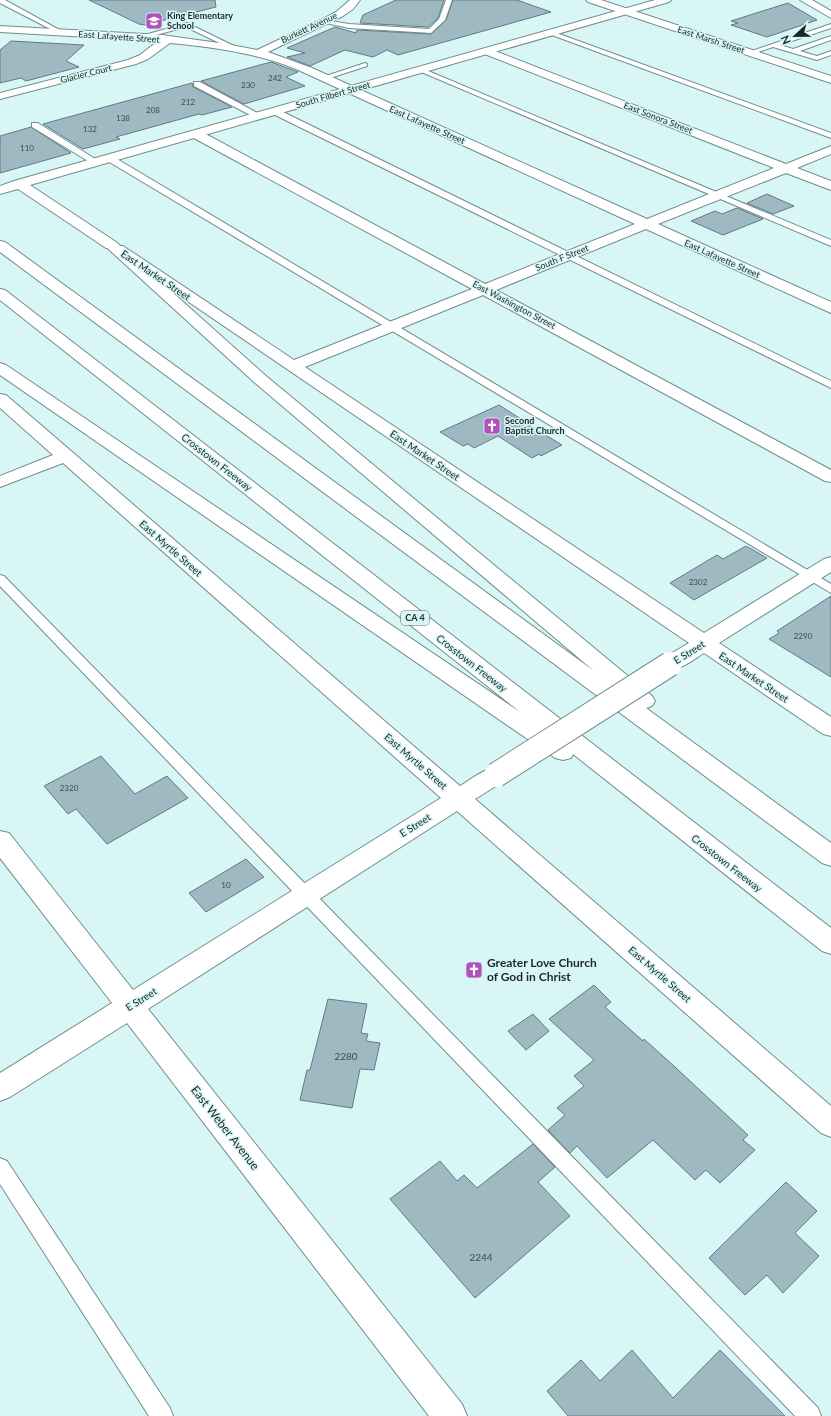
<svg xmlns="http://www.w3.org/2000/svg" width="831" height="1416" font-family="Lato,sans-serif">
<style>
.building{fill:#9eb9c2;stroke:#617a82}
.lines{fill:none;stroke-linecap:round;stroke-linejoin:round}
.lane-casing{stroke:#708d8c;stroke-width:2}
.street-casing{stroke:#708d8c;stroke-width:2}
.secondary-casing{stroke:#708d8c;stroke-width:2}
.highway-casing{stroke:#708d8c;stroke-width:2}
.lane{fill:#fff;fill-rule:evenodd}
.street{fill:#fff;fill-rule:evenodd}
.secondary{fill:#fff;fill-rule:evenodd}
.highway{fill:#fff;fill-rule:evenodd}
.street-bridge-casing{stroke:#708d8c;stroke-width:26;stroke-linecap:butt}
.street-bridge{stroke:#fff;stroke-width:24}
.labels{text-anchor:middle;stroke-width:3;stroke-linejoin:round;paint-order:stroke}
.number-label{font-size:8px;fill:#3c4c4e}
.far-poi-label{font-size:9px;font-weight:bold;fill:#1c2827;stroke:#d8f6f6;text-anchor:start}
.far-street-label{font-size:9px;fill:#1c2827;stroke:#d8f6f6}
.shield{fill:#d8f6f6;stroke:#546665;stroke-width:1}
.shield-label{font-size:9px;font-weight:bold;fill:#1c2827}
.street-label{font-size:10px;fill:#1c2827;stroke:#d8f6f6}
.near-number-label{font-size:10px;fill:#3c4c4e}
.near-poi-label{font-size:12px;font-weight:bold;fill:#1c2827;stroke:#d8f6f6;text-anchor:start}
.near-street-label{font-size:12px;fill:#1c2827;stroke:#d8f6f6}
</style>
<rect width="100%" height="100%" fill="#d8f6f6"/>
<g class="building">
<path d="M89,0H215L216,7L145,25L139,24Z"/>
<path d="M396,0H444L438,18L428,27L360,23L363,15Z"/>
<path d="M453,0H517L551,12L398,55L387,50L373,57L345,50L310,66L287,57L305,53L287,48L335,27L356,33L357,30L431,34L446,20Z"/>
<path d="M788,3L817,20L767,37L731,25L738,23L731,21Z"/>
<path d="M11,41L84,45L66,61L79,67L26,81L21,78L0,83V50Z"/>
<path d="M271,62L298,72L286,77L305,86L244,104L201,81Z"/>
<path d="M192,83L193,87L232,107L202,115L199,114L116,137L120,139L83,149L43,124Z"/>
<path d="M31,127L71,153L0,173V136Z"/>
<path d="M767,194L794,206L773,214L747,203Z"/>
<path d="M737,208L763,219L723,235L691,221L715,211L722,214Z"/>
<path d="M499,405L521,419H519L562,445L541,456L539,454L532,458L498,436L474,448L468,444L463,446L440,432Z"/>
<path d="M746,546L767,558L694,600L670,583L717,555L723,559Z"/>
<path d="M831,596V677L769,639L779,633L777,631Z"/>
<path d="M101,756L135,794L167,776L188,798L107,844L76,809L68,814L44,786Z"/>
<path d="M246,859L264,877L206,912L189,893Z"/>
<path d="M594,985L611,1002L605,1007L643,1041L644,1039L675,1067L748,1135L743,1140L755,1150L720,1183L706,1170L695,1180L653,1140L607,1178L577,1146L570,1153L548,1130L565,1115L557,1108L584,1086L574,1076L594,1060L549,1019Z"/>
<path d="M328,999L367,1004L361,1033L368,1034L366,1041L380,1043L374,1070L360,1069L352,1108L300,1100L307,1070H310Z"/>
<path d="M533,1014L549,1031L526,1050L508,1031Z"/>
<path d="M533,1144L555,1167L538,1182L570,1216L475,1298L390,1199L440,1161L457,1181L464,1175L477,1188Z"/>
<path d="M786,1182L817,1211L795,1233L819,1256L783,1293L767,1275L745,1295L709,1258Z"/>
<path d="M632,1350L673,1398L720,1350L785,1416H568L547,1391L581,1360L600,1381Z"/>
</g>
<g class="lines">
<g class="lane-casing">
<g id="lane">
<path d="M0,0H5L65,33L60,34L0,3Z"/>
<path d="M446,0H452L445,20L431,33L349,28L321,22L324,20L349,24L429,29L439,19Z"/>
<path d="M187,23L236,47L237,48L232,49L186,27L137,40L134,38Z"/>
<path d="M831,24V28L780,45L793,49L831,36V40L800,51L817,56L831,51V55L817,60L773,47L749,55L746,53Z"/>
<path d="M551,31L831,133V138L549,34V32Z"/>
<path d="M365,63L367,64V66L324,80L320,78Z"/>
<path d="M421,68L831,240V246L419,71L417,70Z"/>
<path d="M194,82H200L263,116L256,118L194,86Z"/>
<path d="M271,109H277L831,381V388L271,113Z"/>
<path d="M32,123H38L100,162L93,164L32,127Z"/>
<path d="M106,156H112L831,584V593L106,160Z"/>
<path d="M0,575L4,576L818,1408L821,1416H795L0,586Z"/>
<path d="M0,1158L7,1161L170,1408L173,1416H149L0,1184Z"/>
</g>
</g>
<g class="street-casing">
<g id="street">
<path d="M350,0H360L353,9L343,16L268,52L312,68L647,219L774,168L482,53L481,51L482,49H490L786,164L831,146V154L797,168L831,181V190L786,173L658,224L831,302V313L646,229L496,290L831,470V482L825,481L483,295L305,367L704,633L824,559L831,557V572L719,643L831,717V736L823,734L704,653C691,661 678,673 662,669L659,664L662,659L689,643L111,249L113,246H123L294,360L472,289L192,137L190,134L192,131H200L485,284L635,224L296,69C256,53 213,47 170,43L148,59L136,64L0,99V93L128,60L140,55L158,41L0,32V26L162,35L226,44L257,50L323,19L336,12Z"/>
<path d="M586,0H601L831,76V83L588,2Z"/>
<path d="M0,394L6,395L460,786C474,778 488,764 504,769L508,775L504,781L475,799L831,1106V1137L821,1133L457,811L148,1009L462,1404L467,1416H429L127,1023L10,1097L0,1101V1073L112,1003L0,858V831L9,833L133,990L441,798L63,463L0,487V476L53,455L0,408Z"/>
</g>
</g>
<g class="secondary-casing">
<g id="secondary">
<path d="M655,0H671L669,2L30,185L116,242L118,245L116,248H106L18,189L0,194V186L14,181Z"/>
<path d="M800,0H812L831,11V18Z"/>
</g>
</g>
<g class="highway-casing">
<g id="highway">
<path d="M0,241L5,242L594,671L254,382L104,245L106,242H116L266,376L652,696L655,701L652,706L646,708L831,843V866L822,863L0,252Z"/>
<path d="M0,289L5,290L831,928V954L822,951L573,754L571,758L563,760L555,758L0,375V363L6,365L520,712L0,300Z"/>
</g>
</g>
<use href="#lane" class="lane"/>
<use href="#street" class="street"/>
<use href="#secondary" class="secondary"/>
<use href="#highway" class="highway"/>
<g class="street-bridge-casing">
<path id="street-bridge" d="M496,775L670,664"/>
</g>
<use href="#street-bridge" class="street-bridge"/>
</g>
<defs>
<g id="school-square" transform="scale(0.9)"><rect x="-9" y="-9" width="18" height="18" rx="4" fill="#b052bc" stroke="#d8f6f6"/><path d="M0-5L7-2L0 1L-7-2ZM-4 1L0 2.5L4 1V4Q0 6-4 4Z" fill="#fff"/></g>
<g id="church-square" transform="scale(0.9)"><rect x="-9" y="-9" width="18" height="18" rx="4" fill="#b052bc" stroke="#d8f6f6"/><path d="M-1.2-6h2.4v3.5h3.3v2.4h-3.3V6h-2.4V-.1h-3.3v-2.4h3.3Z" fill="#fff"/></g>
</defs>
<g fill-rule="evenodd">
<use href="#school-square" x="154" y="21"/>
<use href="#church-square" x="492" y="426"/>
<use href="#church-square" x="474" y="970"/>
</g>
<g class="labels">
<g class="number-label">
<text x="275" y="81">242</text>
<text x="248" y="88">230</text>
<text x="188" y="105">212</text>
<text x="153" y="113">208</text>
<text x="123" y="121">138</text>
<text x="90" y="132">132</text>
<text x="27" y="151">110</text>
<text x="698" y="585">2302</text>
<text x="803" y="639">2290</text>
<text x="69" y="791">2320</text>
<text x="226" y="888">10</text>
</g>
<g class="far-poi-label">
<text x="167" y="19">King Elementary<tspan x="167" dy="10">School</tspan></text>
<text x="505" y="424">Second<tspan x="505" dy="10">Baptist Church</tspan></text>
</g>
<g class="far-street-label">
<text transform="translate(309 28) rotate(-25)" y="3">Burkett Avenue</text>
<text transform="translate(119 37) rotate(4)" y="3">East Lafayette Street</text>
<text transform="translate(711 40) rotate(18)" y="3">East Marsh Street</text>
<text transform="translate(86 74) rotate(-14)" y="3">Glacier Court</text>
<text transform="translate(333 95) rotate(-16)" y="3">South Filbert Street</text>
<text transform="translate(658 118) rotate(21)" y="3">East Sonora Street</text>
<text transform="translate(427 125) rotate(24)" y="3">East Lafayette Street</text>
<text transform="translate(562 258) rotate(-22)" y="3">South F Street</text>
<text transform="translate(722 259) rotate(24)" y="3">East Lafayette Street</text>
<text transform="translate(514 305) rotate(28)" y="3">East Washington Street</text>
</g>
<rect class="shield" x="401" y="611" width="28" height="14" rx="3"/>
<g class="shield-label">
<text x="415" y="621">CA 4</text>
</g>
<g class="street-label">
<text transform="translate(156 275) rotate(34)" y="4">East Market Street</text>
<text transform="translate(425 455) rotate(34)" y="4">East Market Street</text>
<text transform="translate(217 462) rotate(38)" y="4">Crosstown Freeway</text>
<text transform="translate(171 548) rotate(41)" y="4">East Myrtle Street</text>
<text transform="translate(689 652) rotate(-32)" y="4">E Street</text>
<text transform="translate(472 663) rotate(38)" y="4">Crosstown Freeway</text>
<text transform="translate(754 677) rotate(34)" y="4">East Market Street</text>
<text transform="translate(416 761) rotate(41)" y="4">East Myrtle Street</text>
<text transform="translate(415 825) rotate(-32)" y="4">E Street</text>
<text transform="translate(727 863) rotate(38)" y="4">Crosstown Freeway</text>
<text transform="translate(660 974) rotate(41)" y="4">East Myrtle Street</text>
<text transform="translate(141 999) rotate(-32)" y="4">E Street</text>
</g>
<g class="near-number-label">
<text x="346" y="1060">2280</text>
<text x="481" y="1261">2244</text>
</g>
<g class="near-poi-label">
<text x="487" y="967">Greater Love Church<tspan x="487" dy="14">of God in Christ</tspan></text>
</g>
<g class="near-street-label">
<text transform="translate(225 1128) rotate(52)" y="4">East Weber Avenue</text>
</g>
</g>
<g transform="translate(795 36) rotate(248)" stroke="#d8f6f6" stroke-width="3" paint-order="stroke">
<path d="M0-3L7 15L0 10L-7 15Z" fill="#1c2827"/>
<text y="-6" font-size="11" font-weight="bold" text-anchor="middle" fill="#1c2827">N</text>
</g>
</svg>
